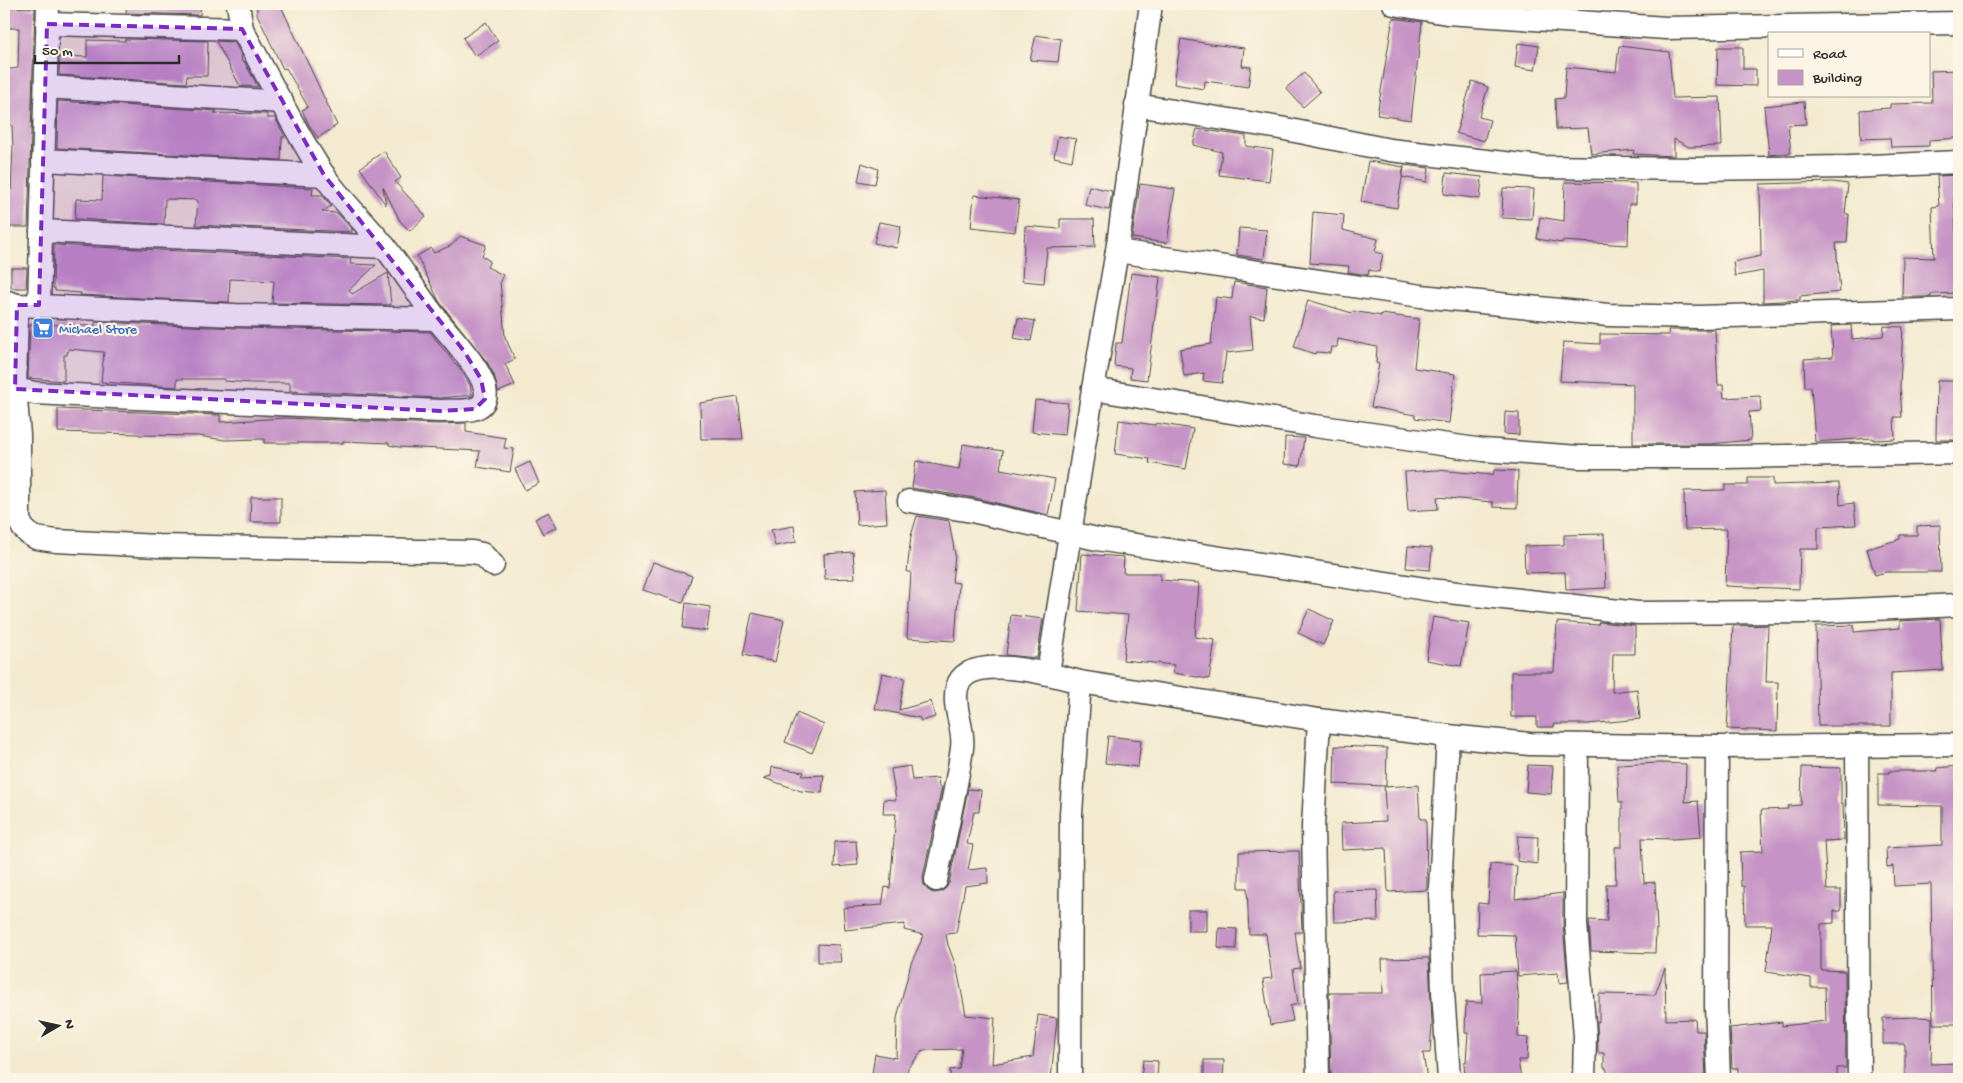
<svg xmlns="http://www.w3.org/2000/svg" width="1963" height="1083" font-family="'Gochi Hand',sans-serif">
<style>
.building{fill:#c593c5}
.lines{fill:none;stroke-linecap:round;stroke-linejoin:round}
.minor-casing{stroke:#494844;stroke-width:25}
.minor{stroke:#fff;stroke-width:22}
.marked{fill:#7b2cbf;fill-opacity:0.2;stroke:#7b2cbf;stroke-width:4;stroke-dasharray:10 6;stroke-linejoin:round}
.labels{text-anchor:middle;stroke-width:4.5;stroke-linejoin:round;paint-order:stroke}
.shop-label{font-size:14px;fill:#366cbe;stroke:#fcf5e5;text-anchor:start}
</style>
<rect width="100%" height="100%" fill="#fcf5e5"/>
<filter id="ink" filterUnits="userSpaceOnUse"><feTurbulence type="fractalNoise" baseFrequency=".02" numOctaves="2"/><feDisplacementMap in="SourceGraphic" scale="10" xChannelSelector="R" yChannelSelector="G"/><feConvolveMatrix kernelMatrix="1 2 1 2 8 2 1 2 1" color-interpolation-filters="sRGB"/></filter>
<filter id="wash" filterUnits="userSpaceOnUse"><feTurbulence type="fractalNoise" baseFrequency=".0096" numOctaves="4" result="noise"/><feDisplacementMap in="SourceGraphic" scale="20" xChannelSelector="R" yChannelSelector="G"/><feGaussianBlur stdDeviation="1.12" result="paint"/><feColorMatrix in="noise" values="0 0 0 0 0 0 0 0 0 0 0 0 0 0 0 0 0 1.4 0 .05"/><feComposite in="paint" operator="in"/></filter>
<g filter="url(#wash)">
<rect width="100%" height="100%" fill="#f3ead0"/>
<g id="blocks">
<g class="building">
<path d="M127,4H201L200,15L126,13Z"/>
<path d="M257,4H280L337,125L318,138L309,125L302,110L308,107L286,68L283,69L257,14Z"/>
<path d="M4,7L35,8L28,227H4V190H11L13,147L12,125H4V70L18,68L19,28H4Z"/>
<path d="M1393,18L1422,22L1411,120L1377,115Z"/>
<path d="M486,22L498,41L475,56L463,38Z"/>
<path d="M1036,35L1061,39L1058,62L1030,60Z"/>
<path d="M125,39L208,41L207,76H187L186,83L59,75L60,56L87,57V40L125,41Z"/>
<path d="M1181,39L1210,44L1244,48L1242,66L1251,67L1248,87L1205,81L1204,89L1174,84Z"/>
<path d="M216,41L234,42L241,54L242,62L244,61L258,87L240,86Z"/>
<path d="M1518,43L1539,46L1535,70L1515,67Z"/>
<path d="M1619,46L1669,52L1673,98L1720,97L1722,146L1689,147L1674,139V156L1633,154L1634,150L1591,154L1588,128L1556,129L1555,99L1564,98L1566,67L1616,72Z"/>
<path d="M1718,47H1743V69H1756V86L1717,85Z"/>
<path d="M1959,70V138L1929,140V146L1891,147L1890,138L1861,139L1860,110L1890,108V104L1932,103L1931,71Z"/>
<path d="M1304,73L1320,92L1303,107L1286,88Z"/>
<path d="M1472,81L1488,87L1479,117L1490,120L1484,141L1456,133Z"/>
<path d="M58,101L217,111L214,113L267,114V118H275L285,137H282L281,160L57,148Z"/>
<path d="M1804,102L1806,124L1788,125L1791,153L1769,155L1764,106Z"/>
<path d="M1197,129L1246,136V146L1273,150L1269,181L1219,175L1222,152L1193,145Z"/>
<path d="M1058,136L1076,139L1072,161L1054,157Z"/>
<path d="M384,151L401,178L395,182L426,216L410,231L400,221L383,187L386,205L360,168Z"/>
<path d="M1368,161L1404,167L1397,208L1361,202Z"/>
<path d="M862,163L878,169L875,184L858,181Z"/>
<path d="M1404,165L1429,168L1427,182L1402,177Z"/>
<path d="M1446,173L1482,177L1480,199L1444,194Z"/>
<path d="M1959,175V197L1954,198L1956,233H1959V293L1931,294V297H1902L1903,257L1934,258L1932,207L1939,206L1937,176Z"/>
<path d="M103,176L313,188L312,195H322L331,206L322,212L337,213L352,229V232L196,225L198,200L165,199L164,224L75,219L76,199L102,200Z"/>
<path d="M1565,182L1636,183V204H1629L1628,245L1562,241V243L1537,239L1540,217L1564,221Z"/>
<path d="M1833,182L1848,184L1845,214H1849L1847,243H1836L1840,292L1800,296V300L1763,302V271L1735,276L1733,262L1761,256L1760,184Z"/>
<path d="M1140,184L1175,189L1167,243L1132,238Z"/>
<path d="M1089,186L1112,191L1109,210L1085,205Z"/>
<path d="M1503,188L1534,189L1532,219L1502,218Z"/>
<path d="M974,195L1019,200L1015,232L971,227Z"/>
<path d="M1313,212L1344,215L1343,230L1378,239L1375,252L1383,254L1379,272L1369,270L1368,275L1348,272L1349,266L1310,263Z"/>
<path d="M1060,219H1094L1095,247L1047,248L1044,283L1022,281L1025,226L1060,229Z"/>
<path d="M879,222L901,226L897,248L874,243Z"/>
<path d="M1239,228L1267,230L1264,259L1237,255Z"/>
<path d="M460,236L486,245L482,256L490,261L487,267L503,275L500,281L505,337L515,359L505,364L515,385L498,392L494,375L487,362L439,301L417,256L431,248L434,253L452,245Z"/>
<path d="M54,245L351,259L350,264L376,265L349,290L352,294L388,273L391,305L272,303L274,281L230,279L229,302L80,295L81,293L55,291V288H53Z"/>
<path d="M11,268H27L26,288H11Z"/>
<path d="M1131,273L1160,277L1147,380L1130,378L1131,368L1114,366L1116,343H1122Z"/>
<path d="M1234,282L1267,287L1264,318L1250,316L1253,350L1226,353L1222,383L1203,381L1204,373L1184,376L1180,349L1211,344L1216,297L1232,299Z"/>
<path d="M1308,300L1352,313L1353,311L1381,316V314L1419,319L1414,368L1455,374L1449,423L1415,418V415L1371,407L1379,364L1376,363L1377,347L1338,339L1337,347H1331L1330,353L1316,352L1315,354L1294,347Z"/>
<path d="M1018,318L1035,321L1031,341L1014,338Z"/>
<path d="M95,322L235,328L430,332L464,375L470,385L472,395L440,398L290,391V383H251L224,381V379H177V387L101,382L104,352L68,349L67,355H64V381L28,378L30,324L95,326Z"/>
<path d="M1851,325L1852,339L1883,336L1884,326L1903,327L1900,386L1902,417H1894L1895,439L1873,440V438L1815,442L1811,387H1805L1804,359L1833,357L1831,326Z"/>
<path d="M1668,330H1715L1718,385H1723L1724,398L1760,396L1761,411L1749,412L1751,440L1710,444H1633V384L1560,381L1563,342L1600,344V334L1669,335Z"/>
<path d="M1937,381H1959V440H1936Z"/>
<path d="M738,397L743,439H701L700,403Z"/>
<path d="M1035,400L1068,403L1065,435L1032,432Z"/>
<path d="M58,409L220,415V422L285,418L439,424L466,423V432L506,438L504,448L514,449L510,472L477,467L480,451L399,447L389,445V443L343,441V443H264V439L225,440L198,436L139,435V434L58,432Z"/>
<path d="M1505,412L1519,413V435L1504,434Z"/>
<path d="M1119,420L1155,425L1156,423L1193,429L1186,469L1149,463L1150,459L1115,454Z"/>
<path d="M1285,437L1304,438L1300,466L1284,464Z"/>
<path d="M963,444L1003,451L1000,469L1055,479L1048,515L975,498L912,488L916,461L959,469Z"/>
<path d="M530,462L539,483L525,490L515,469Z"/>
<path d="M1437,470L1493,475L1494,470L1518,471L1517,508L1493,507V502L1437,497L1438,509L1408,511L1405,472Z"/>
<path d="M1748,478H1773V485L1839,483L1840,505L1854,503L1856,525L1818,527V549H1800L1799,589L1725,586L1727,529L1685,530L1684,491L1725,490V485H1748Z"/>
<path d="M885,490L887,523L857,525L855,492Z"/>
<path d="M251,497H281V522H250Z"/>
<path d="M549,512L557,527L543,534L535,519Z"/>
<path d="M917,516L949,521L955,555L952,582L959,583L955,641L907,638L911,572H907L911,536Z"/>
<path d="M1940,525L1941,572H1886L1875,575L1867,549L1900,539V535H1917V526Z"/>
<path d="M794,526L796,542L775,546L771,530Z"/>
<path d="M1604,534L1606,588L1566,590L1565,572L1525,573L1524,546L1564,545V535Z"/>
<path d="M1408,546L1432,548L1430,570L1406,568Z"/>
<path d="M853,552L855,578L825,579L824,554Z"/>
<path d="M1082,554L1124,557L1123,573H1160V580L1199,583L1195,637L1215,640L1209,679L1173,673L1174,665L1123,660L1128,615L1078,611Z"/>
<path d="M653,562L692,576L683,603L643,590Z"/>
<path d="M686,603L710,607L707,631L683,628Z"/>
<path d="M1309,609L1334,621L1323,645L1298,633Z"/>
<path d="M752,613L784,620L775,662L743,655Z"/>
<path d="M1011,615L1043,619L1037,658L1006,655Z"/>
<path d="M1433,617L1469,623L1461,666L1426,660Z"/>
<path d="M1940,619L1943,670L1891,673V726H1818L1816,626L1854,625V632L1900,628V621Z"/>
<path d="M1557,622L1598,625L1599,622L1635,626V654H1613L1612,692L1637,689L1640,719L1588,724H1554V727H1537V717H1511V672H1554Z"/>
<path d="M1768,625L1766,682H1778L1777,731L1727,729L1733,626Z"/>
<path d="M882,673L905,678L899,710L931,701L935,717L921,721L920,718L875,709Z"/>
<path d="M797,713L824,725L812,753L785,742Z"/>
<path d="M1108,736L1141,740L1138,767L1105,763Z"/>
<path d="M1335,746L1387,748L1386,786L1334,784Z"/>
<path d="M1660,763L1686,764L1685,802L1698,801L1701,837L1673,839L1642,838L1644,883L1655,882L1657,930L1656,929L1655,953L1591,951L1589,920L1607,921L1606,884H1616L1615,847H1622V802H1619L1617,765Z"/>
<path d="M1528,765L1553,766L1551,794L1526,792Z"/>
<path d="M910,766L912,780L938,778L939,787H942L923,877L924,885L928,890L933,893L941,892L946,888L949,883L968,789L981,790L979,812H974L967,844L973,845L968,870L987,868L988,883L965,886L956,933L946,934L948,945L957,969L966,1015L995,1018L992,1064L1033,1057L1038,1015L1057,1018L1051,1079H951L950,1070L959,1069L962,1049L923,1050L908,1068L906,1079H896L872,1074L875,1054L896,1058L897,1018L911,963L924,935L904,930L905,924L845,930L843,908L882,905L885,887L890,888L896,814H883L884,799L896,800L891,769Z"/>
<path d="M1959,766V1024H1933L1931,884L1894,886L1893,866L1887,867L1886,848L1942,845V806L1878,805V773H1889V771H1938L1937,768Z"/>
<path d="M772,767L804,772L802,776L824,775L822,793L801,791L764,778L771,776Z"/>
<path d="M1802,767L1841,768V803H1843L1844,840L1824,841L1827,890H1841V911H1834V923L1821,924V970L1845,971L1846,1068H1837V1078L1738,1079V1068H1732L1730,1028L1782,1022V1026L1826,1021L1825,987H1811V978L1766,972L1772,925H1745L1744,886H1741L1740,852L1763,851L1761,810L1788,809V806L1801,805Z"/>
<path d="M1418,785L1420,819H1426L1427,890L1388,892L1386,848L1342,850L1341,823L1386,821L1384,787Z"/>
<path d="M1518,836L1538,837L1537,864L1517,861Z"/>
<path d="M856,841L858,865L834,867L835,842Z"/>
<path d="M1299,851L1302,932H1295L1300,968L1293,969L1298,1004L1290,1006L1293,1021L1270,1025L1263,979L1272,978L1266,934H1249L1247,888H1239V852Z"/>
<path d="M1490,864L1517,866L1515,899L1563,893V925L1568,982L1559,983L1558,973L1518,976L1515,935L1477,934L1478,903L1488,904Z"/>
<path d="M1377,890L1378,921L1334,922L1333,891Z"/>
<rect x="1188" y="910" width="19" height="21"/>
<path d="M1219,928L1237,929L1236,949L1218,948Z"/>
<path d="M818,944L839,945L841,962H818Z"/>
<path d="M1429,958L1432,1024L1430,1053H1423L1427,1079H1331L1329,993H1383L1382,959Z"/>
<path d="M1665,968L1666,1020L1695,1019L1696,1031H1704L1706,1079H1609L1606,1068H1604V1053H1598L1597,1022H1599V994L1655,995Z"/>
<path d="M1516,971L1519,1004L1518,1037L1528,1038L1527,1060H1518L1521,1079H1465L1464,1062H1466L1468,1033H1465L1466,1002L1482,1003L1481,973Z"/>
<path d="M1920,1017L1932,1018L1931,1064L1959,1063V1079H1905V1044H1883V1018Z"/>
<path d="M1143,1060L1158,1061L1157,1079H1141Z"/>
<path d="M1204,1060H1224L1223,1079H1204Z"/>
</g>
</g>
</g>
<g filter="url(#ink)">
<use href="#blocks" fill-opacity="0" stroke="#494844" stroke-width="1"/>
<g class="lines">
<g class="minor-casing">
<g id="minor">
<path d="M1394,4L1447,13L1666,28L1959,23"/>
<path d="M47,24L242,29"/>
<path d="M46,87L282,102"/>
<path d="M1136,105L1280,128L1390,150L1541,167L1696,169L1849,167L1959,162"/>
<path d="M43,160L324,175"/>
<path d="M41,231L385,247"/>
<path d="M1117,251L1421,296L1608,315L1698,317L1959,309"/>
<path d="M4,301L17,305L235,315L437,319"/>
<path d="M17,305L15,389L35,393L113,397L440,411C452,410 481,414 485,399C492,378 447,333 435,317C418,294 402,269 384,246C365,222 340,200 323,174C293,128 268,77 242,29L238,4"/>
<path d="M39,305L48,4"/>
<path d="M15,389L19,435V520L23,528L29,534L36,538L56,541L158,546L472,552L482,554L493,565"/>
<path d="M1093,389L1315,426L1483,450L1579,457H1726L1959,453"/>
<path d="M909,501L972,511L1097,539L1439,591L1638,613L1807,612L1959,605"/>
<path d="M1048,673L1093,389L1117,251L1151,4"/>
<path d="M1319,720L1448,736L1530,744L1717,747L1959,745"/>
<path d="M1448,736L1440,889L1443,992L1449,1079"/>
<path d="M1577,745L1576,924L1585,1036L1584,1079"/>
<path d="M1857,746L1859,1079"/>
<path d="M1717,747L1716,1006L1719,1079"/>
<path d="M936,880C945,836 956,792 962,748C965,728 952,708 957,688C966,650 1054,675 1080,682L1319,720L1313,827L1318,1079"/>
<path d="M1070,1079L1071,814L1080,682"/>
</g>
</g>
<use href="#minor" class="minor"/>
</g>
</g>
<path class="marked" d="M47,24L242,29L324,175L464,351L481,379L485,399L475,409L440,411L15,389L17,305H39Z"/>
<defs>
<g id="supermarket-square" transform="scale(1.125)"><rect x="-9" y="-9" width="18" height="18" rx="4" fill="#3f7fe0" stroke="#fcf5e5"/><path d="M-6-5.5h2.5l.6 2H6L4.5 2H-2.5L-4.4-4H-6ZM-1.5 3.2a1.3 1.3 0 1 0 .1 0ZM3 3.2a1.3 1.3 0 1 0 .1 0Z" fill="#fff"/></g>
</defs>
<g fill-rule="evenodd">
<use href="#supermarket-square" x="43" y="328"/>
</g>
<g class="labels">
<g class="shop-label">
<text x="59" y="333">Michael Store</text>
</g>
</g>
<rect width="1963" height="1083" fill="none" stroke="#fcf5e5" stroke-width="20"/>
<rect x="1768" y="32" width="162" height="65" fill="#fcf5e5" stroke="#a8a49b"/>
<rect x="1778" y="49" width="25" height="8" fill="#ffffff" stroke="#a8a49b"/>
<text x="1813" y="58" font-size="15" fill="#2b2b2b">Road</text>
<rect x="1778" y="70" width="25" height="15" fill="#c593c5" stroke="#a8a49b"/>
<text x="1813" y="82" font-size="15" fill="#2b2b2b">Building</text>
<g transform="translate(58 1026) rotate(81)" stroke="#fcf5e5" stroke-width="4" paint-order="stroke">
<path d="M0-4L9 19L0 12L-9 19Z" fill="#2b2b2b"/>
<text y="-8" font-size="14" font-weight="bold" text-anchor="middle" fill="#2b2b2b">N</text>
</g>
<path d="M35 55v8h144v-8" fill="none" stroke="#2b2b2b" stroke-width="2.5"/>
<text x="42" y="55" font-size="15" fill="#2b2b2b" stroke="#fcf5e5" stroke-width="4" paint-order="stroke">50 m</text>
</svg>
